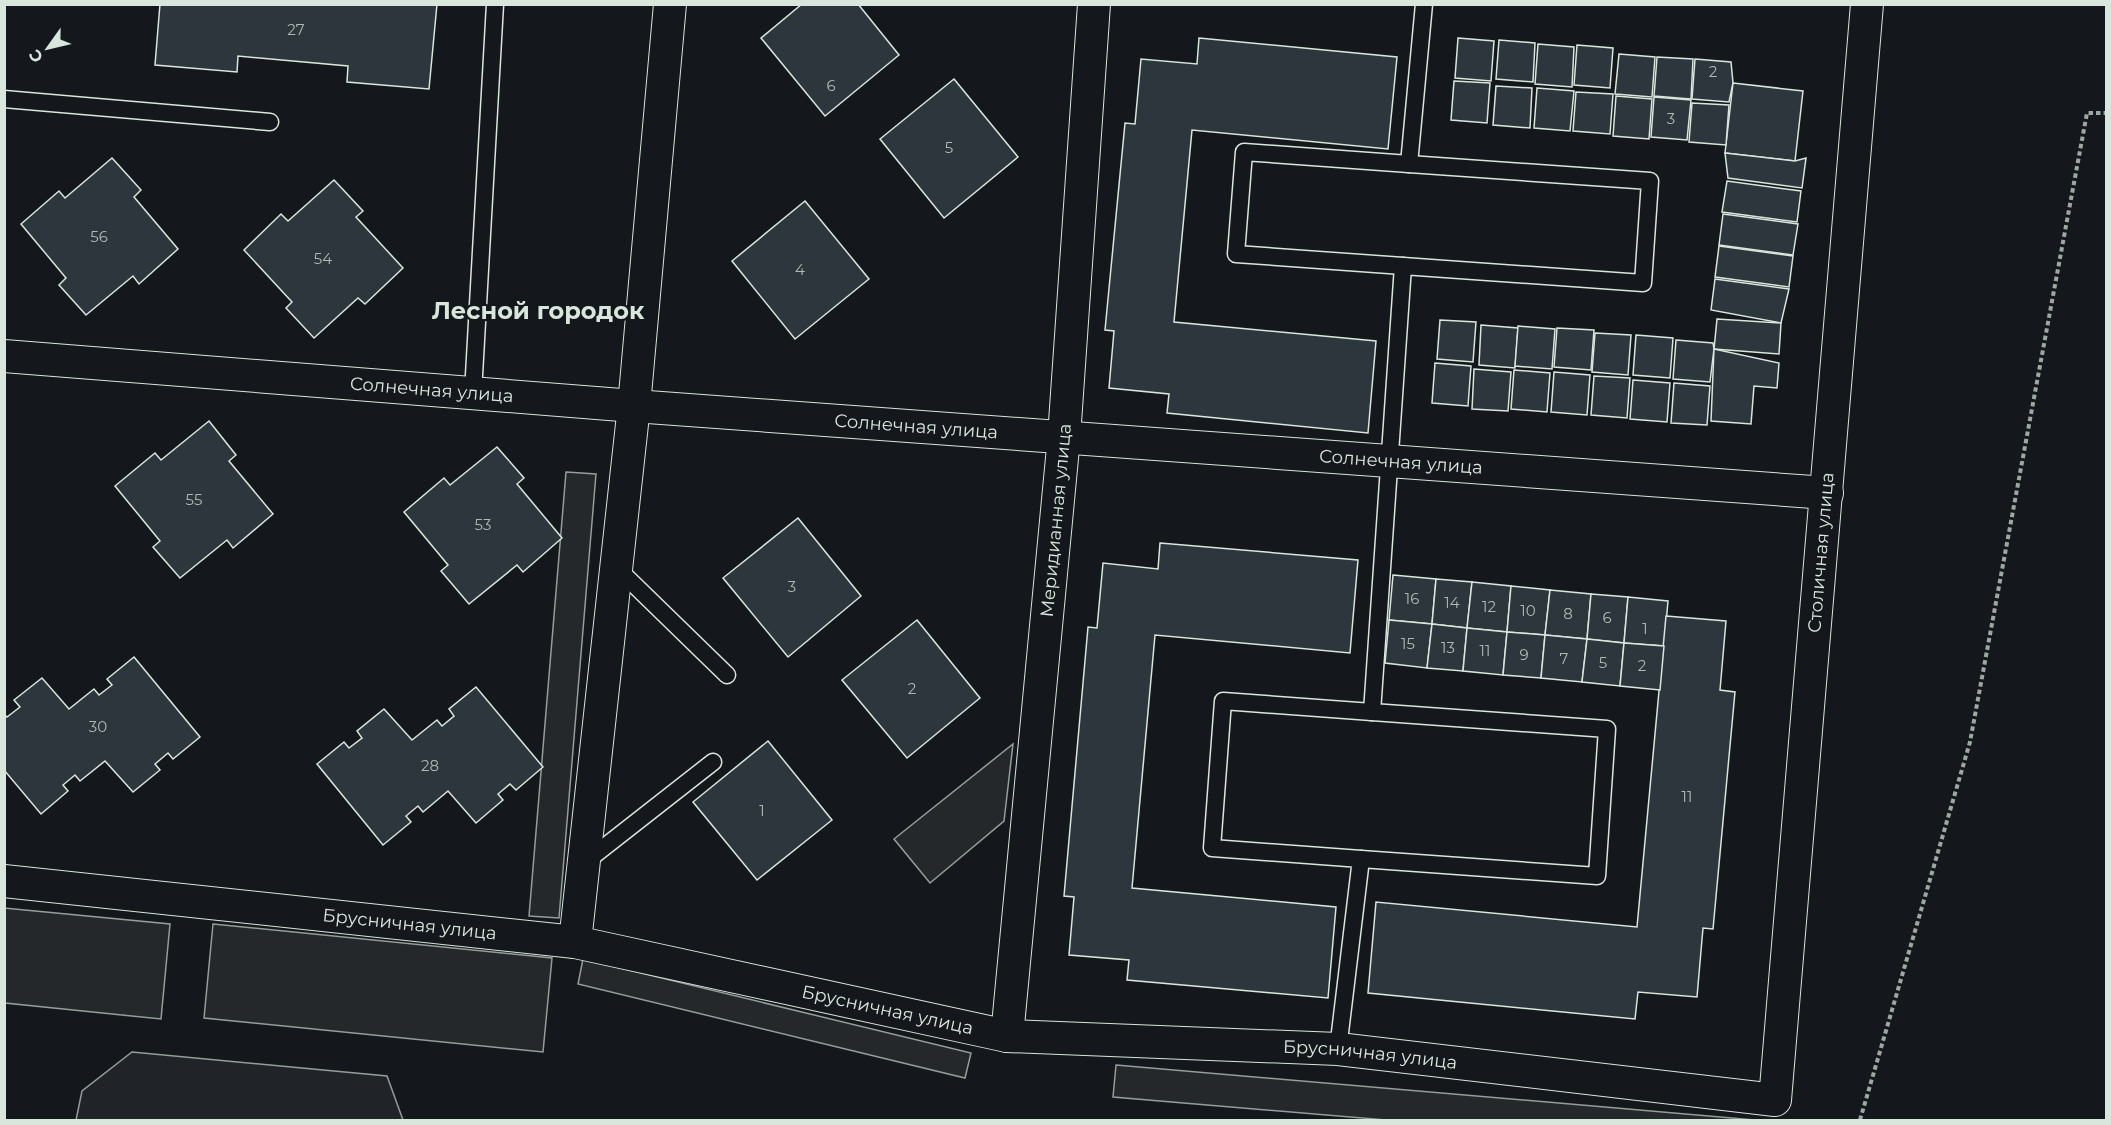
<svg xmlns="http://www.w3.org/2000/svg" width="2111" height="1125" font-family="Montserrat,sans-serif">
<style>
.green{fill:#202428;stroke:#939e99;stroke-width:1.5}
.parking{fill:#24282b;stroke:#939e99;stroke-width:1.5}
.building{fill:#2c363c;stroke:#d8e6dc;stroke-width:1.5}
.lines{fill:none;stroke-linecap:round;stroke-linejoin:round}
.lane-casing{stroke:#d8e6dc;stroke-width:19}
.street-casing{stroke:#d8e6dc;stroke-width:34}
.path{stroke:#9da8a2;stroke-width:4;stroke-dasharray:4.5 3;stroke-linecap:butt}
.lane{stroke:#14181c;stroke-width:16}
.street{stroke:#14181c;stroke-width:32}
.labels{text-anchor:middle;stroke-width:4.5;stroke-linejoin:round;paint-order:stroke}
.number-label{font-size:15px;fill:#adbab4}
.street-label{font-size:18px;fill:#d8e6dc;stroke:#14181c}
.district-label{font-size:24px;font-weight:bold;fill:#d8e6dc;stroke:#14181c}
</style>
<rect width="100%" height="100%" fill="#14181c"/>
<path class="green" d="M132,1052L387,1076L403,1120H76L82,1091Z"/>
<g class="parking">
<path d="M566,472L596,474L559,918L529,916Z"/>
<path d="M1013,744L1004,821L930,883L894,839Z"/>
<path d="M4,908L170,924L161,1019L5,1003Z"/>
<path d="M213,924L552,958L543,1052L204,1018Z"/>
<path d="M583,959L971,1053L965,1078L578,984Z"/>
<path d="M1116,1065L1755,1120H1386L1113,1097Z"/>
</g>
<g class="building">
<path d="M160,4H437L429,89L347,82L348,66L238,56L237,72L155,65Z"/>
<path d="M802,4H858L899,55L825,116L761,38Z"/>
<path d="M1199,38L1397,57L1388,149L1192,130L1174,322L1376,341L1368,433L1167,413L1169,394L1109,388L1114,331L1105,330L1125,123L1135,124L1141,59L1197,64Z"/>
<path d="M1458,38L1494,41L1491,81L1455,78Z"/>
<path d="M1499,40L1535,43L1533,82L1496,79Z"/>
<path d="M1538,44L1574,47L1572,87L1535,84Z"/>
<path d="M1577,45L1613,48L1610,88L1574,85Z"/>
<path d="M1619,54L1655,57L1652,97L1615,94Z"/>
<path d="M1657,57L1693,59L1691,99L1654,96Z"/>
<path d="M1695,59L1731,62L1733,83L1729,102L1692,99Z"/>
<path d="M954,79L1018,157L944,218L880,139Z"/>
<path d="M1454,81L1490,83L1487,123L1451,120Z"/>
<path d="M1733,83L1803,91L1795,161L1725,153Z"/>
<path d="M1496,86L1532,88L1530,128L1493,125Z"/>
<path d="M1537,88L1574,91L1570,131L1534,128Z"/>
<path d="M1576,92L1613,94L1610,134L1573,131Z"/>
<path d="M1616,96L1652,99L1649,139L1613,136Z"/>
<path d="M1654,97L1691,100L1687,140L1651,137Z"/>
<path d="M1692,103L1729,105L1726,145L1689,142Z"/>
<path d="M1725,153L1795,161L1806,158L1802,188L1728,178Z"/>
<path d="M112,158L141,190L134,197L178,249L139,284L133,276L86,315L59,285L66,278L21,224L59,191L65,198Z"/>
<path d="M334,180L363,211L356,217L403,268L365,304L358,298L314,338L286,308L292,302L244,250L281,214L288,221Z"/>
<path d="M1727,181L1801,191L1797,222L1722,212Z"/>
<path d="M805,201L869,279L795,339L732,261Z"/>
<path d="M1723,214L1798,224L1793,255L1719,245Z"/>
<path d="M1719,246L1793,256L1789,287L1715,277Z"/>
<path d="M1715,279L1789,289L1781,323L1711,310Z"/>
<path d="M1717,319L1781,323L1779,354L1714,349Z"/>
<path d="M1440,320L1476,322L1473,362L1437,359Z"/>
<path d="M1481,325L1518,328L1515,368L1479,365Z"/>
<path d="M1518,326L1555,329L1552,369L1515,366Z"/>
<path d="M1557,328L1594,330L1591,370L1554,367Z"/>
<path d="M1595,333L1631,335L1628,375L1592,372Z"/>
<path d="M1636,335L1673,338L1670,378L1633,375Z"/>
<path d="M1676,340L1713,343L1714,349L1710,382L1673,379Z"/>
<path d="M1714,349L1779,363L1777,388L1754,386L1751,424L1711,421Z"/>
<path d="M1435,363L1471,366L1468,406L1432,403Z"/>
<path d="M1474,369L1511,372L1508,411L1472,409Z"/>
<path d="M1514,370L1550,373L1547,412L1511,409Z"/>
<path d="M1554,372L1590,375L1587,415L1551,412Z"/>
<path d="M1594,376L1630,378L1627,418L1591,415Z"/>
<path d="M1633,380L1670,383L1667,422L1630,419Z"/>
<path d="M1674,383L1710,386L1707,425L1671,423Z"/>
<path d="M209,421L236,455L229,461L273,514L233,548L227,540L180,578L153,547L160,541L115,486L155,453L161,460Z"/>
<path d="M497,447L524,478L517,484L562,538L523,572L517,565L469,604L441,571L448,565L404,512L444,478L450,485Z"/>
<path d="M798,518L861,596L788,657L723,578Z"/>
<path d="M1160,543L1358,560L1350,653L1155,635L1132,888L1336,907L1328,998L1127,980L1129,960L1069,955L1074,897L1064,896L1088,627L1097,628L1103,563L1158,569Z"/>
<path d="M1393,575L1436,579L1432,624L1389,620Z"/>
<path d="M1436,579L1472,582L1467,628L1432,624Z"/>
<path d="M1472,582L1511,586L1507,632L1467,628Z"/>
<path d="M1511,586L1550,590L1545,635L1507,632Z"/>
<path d="M1550,590L1591,594L1587,639L1545,635Z"/>
<path d="M1591,594L1628,597L1624,643L1587,639Z"/>
<path d="M1628,597L1668,601L1664,646L1624,643Z"/>
<path d="M1666,616L1726,621L1720,690L1735,692L1713,929L1703,928L1697,997L1638,992L1635,1019L1368,993L1376,902L1637,927Z"/>
<path d="M917,620L980,698L907,758L842,680Z"/>
<path d="M1389,620L1432,624L1427,668L1385,663Z"/>
<path d="M1432,624L1467,628L1463,671L1427,668Z"/>
<path d="M1467,628L1507,632L1503,675L1463,671Z"/>
<path d="M1507,632L1545,635L1541,678L1503,675Z"/>
<path d="M1545,635L1587,639L1582,682L1541,678Z"/>
<path d="M1587,639L1624,643L1620,686L1582,682Z"/>
<path d="M1624,643L1664,646L1660,690L1620,686Z"/>
<path d="M134,657L200,737L173,759L168,753L155,764L160,770L133,792L105,761L80,781L75,775L63,785L68,791L41,814L4,770V714L7,717L20,707L14,700L42,678L69,709L94,689L99,695L112,685L107,679Z"/>
<path d="M476,687L543,767L516,790L510,784L498,794L503,800L476,823L448,791L423,812L418,806L406,816L411,822L383,845L317,764L344,742L349,748L362,738L357,731L384,709L412,740L437,720L442,726L454,716L449,709Z"/>
<path d="M768,741L832,820L757,880L693,802Z"/>
</g>
<g class="lines">
<g class="lane-casing">
<g id="lane">
<path d="M4,99L270,122"/>
<path d="M1403,266L1236,254L1244,152L1409,164L1424,4"/>
<path d="M473,393L495,4"/>
<path d="M616,567L727,675"/>
<path d="M1361,859L1597,876L1607,729L1372,712L1403,266L1643,283L1650,181L1409,164"/>
<path d="M584,863L713,762"/>
<path d="M1338,1049L1361,859L1212,848L1223,701L1372,712"/>
</g>
</g>
<g class="street-casing">
<g id="street">
<path id="s1" d="M4,356L634,406L1827,493"/>
<path id="s2" d="M4,881L575,942L1007,1036L1338,1049L1775,1100L1867,4"/>
<path d="M575,942L634,406L670,4"/>
<path id="s3" d="M1007,1036L1064,437L1094,4"/>
</g>
</g>
<path class="path" d="M1860,1120L1970,742L2087,113H2106"/>
<use href="#lane" class="lane"/>
<use href="#street" class="street"/>
</g>
<g class="labels">
<g class="number-label">
<text x="296" y="35">27</text>
<text x="1713" y="77">2</text>
<text x="831" y="91">6</text>
<text x="1671" y="124">3</text>
<text x="949" y="153">5</text>
<text x="99" y="242">56</text>
<text x="323" y="264">54</text>
<text x="800" y="275">4</text>
<text x="194" y="505">55</text>
<text x="483" y="530">53</text>
<text x="792" y="592">3</text>
<text x="1412" y="604">16</text>
<text x="1452" y="608">14</text>
<text x="1489" y="612">12</text>
<text x="1528" y="616">10</text>
<text x="1568" y="619">8</text>
<text x="1607" y="623">6</text>
<text x="1645" y="634">1</text>
<text x="1408" y="649">15</text>
<text x="1448" y="653">13</text>
<text x="1485" y="656">11</text>
<text x="1524" y="660">9</text>
<text x="1564" y="664">7</text>
<text x="1603" y="668">5</text>
<text x="1642" y="671">2</text>
<text x="912" y="694">2</text>
<text x="98" y="732">30</text>
<text x="430" y="771">28</text>
<text x="1687" y="802">11</text>
<text x="762" y="816">1</text>
</g>
<g class="street-label">
<text dy="6" stroke="none"><textPath href="#s1" startOffset="429">Солнечная улица</textPath></text>
<text dy="6" stroke="none"><textPath href="#s1" startOffset="915">Солнечная улица</textPath></text>
<text dy="6" stroke="none"><textPath href="#s1" startOffset="1401">Солнечная улица</textPath></text>
<text dy="6" stroke="none"><textPath href="#s3" startOffset="518">Меридианная улица</textPath></text>
<text dy="6" stroke="none"><textPath href="#s2" startOffset="2337">Столичная улица</textPath></text>
<text dy="6" stroke="none"><textPath href="#s2" startOffset="408">Брусничная улица</textPath></text>
<text dy="6" stroke="none"><textPath href="#s2" startOffset="894">Брусничная улица</textPath></text>
<text dy="6" stroke="none"><textPath href="#s2" startOffset="1380">Брусничная улица</textPath></text>
</g>
<g class="district-label">
<text x="538" y="319">Лесной городок</text>
</g>
</g>
<rect width="2111" height="1125" fill="none" stroke="#d8e6dc" stroke-width="12"/>
<g transform="translate(48 48) rotate(236)" stroke="#14181c" stroke-width="4.5" paint-order="stroke">
<path d="M0-4.5L10 22L0 15L-10 22Z" fill="#d8e6dc"/>
<text y="-9" font-size="16" font-weight="bold" text-anchor="middle" fill="#d8e6dc">С</text>
</g>
</svg>
